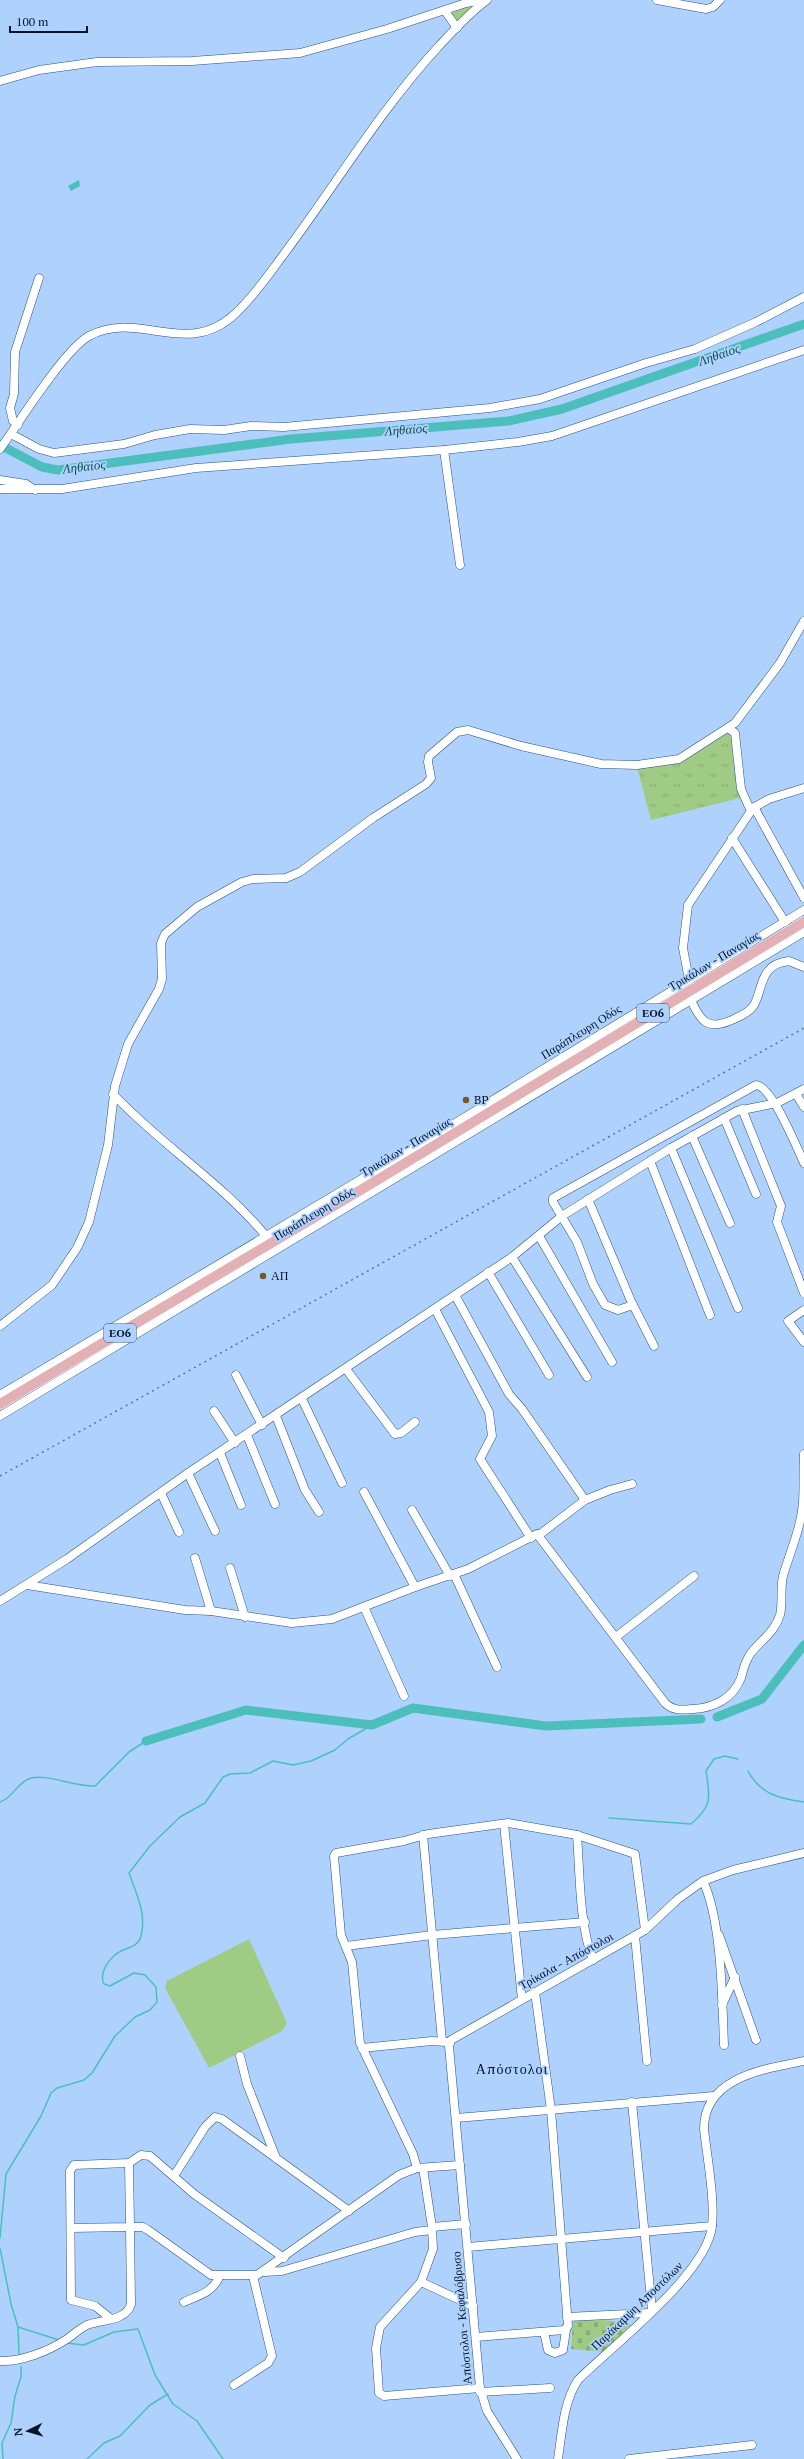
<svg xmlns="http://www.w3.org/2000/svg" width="804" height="2459" font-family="'PT Serif',serif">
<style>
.grass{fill:url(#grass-tufts)}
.cemetery{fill:url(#cemetery-stones)}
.pitch{fill:#9fcb84}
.water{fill:url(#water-ripples)}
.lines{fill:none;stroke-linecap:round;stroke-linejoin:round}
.stream{stroke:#4cbfbd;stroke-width:1.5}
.river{stroke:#4cbfbd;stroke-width:9}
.minor-casing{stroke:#2a5281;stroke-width:9}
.major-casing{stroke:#fff;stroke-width:11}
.minor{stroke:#fff;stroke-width:8}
.major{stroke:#e2b0b5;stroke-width:10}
.rail{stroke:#5b7594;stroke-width:1.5;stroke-dasharray:2 4;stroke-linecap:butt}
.poi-dot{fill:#77582d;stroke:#aed2fd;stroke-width:1.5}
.labels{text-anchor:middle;stroke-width:3.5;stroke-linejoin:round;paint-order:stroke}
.shield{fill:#aed2fd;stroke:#374c66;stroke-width:1}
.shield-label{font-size:11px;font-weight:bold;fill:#041326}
.street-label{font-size:12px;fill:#041326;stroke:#aed2fd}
.poi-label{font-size:12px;fill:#041326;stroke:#aed2fd;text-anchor:start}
.water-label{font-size:13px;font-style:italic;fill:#0c5150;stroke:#aed2fd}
.quarter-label{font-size:14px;letter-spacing:1px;fill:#041326;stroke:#aed2fd}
</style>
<defs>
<pattern id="grass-tufts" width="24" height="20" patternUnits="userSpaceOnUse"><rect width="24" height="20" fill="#9fcb84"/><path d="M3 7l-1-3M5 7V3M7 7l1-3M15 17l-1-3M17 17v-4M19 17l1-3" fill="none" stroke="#87ad72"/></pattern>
<pattern id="cemetery-stones" width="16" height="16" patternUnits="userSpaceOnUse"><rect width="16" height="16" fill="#9fcb84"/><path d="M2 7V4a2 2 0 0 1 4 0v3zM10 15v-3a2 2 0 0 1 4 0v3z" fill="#87ad72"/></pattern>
<pattern id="water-ripples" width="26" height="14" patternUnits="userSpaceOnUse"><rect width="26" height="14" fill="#4cbfbd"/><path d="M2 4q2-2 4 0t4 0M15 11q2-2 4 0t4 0" fill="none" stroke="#41a3a2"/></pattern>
</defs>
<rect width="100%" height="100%" fill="#aed2fd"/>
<g class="grass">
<path d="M468,7H472L458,22L451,13Z"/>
<path d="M727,733L732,736L740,798L651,820L637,767L656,765Z"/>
</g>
<path class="cemetery" d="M597,2319L631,2324L605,2352L571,2349L573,2321Z"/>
<path class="pitch" d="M249,1939L287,2023L282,2031L209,2068L165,1988L167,1981Z"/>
<path class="water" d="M79,180L80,186L71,191L68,186Z"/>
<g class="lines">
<g class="stream">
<path d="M748,1771C760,1794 780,1799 804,1802"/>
<path d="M0,1802C13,1798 17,1782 31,1778C48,1774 75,1787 95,1786L129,1752L146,1741"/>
<path d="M609,1818L691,1824C713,1805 710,1797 706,1771L714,1759L725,1756L738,1759"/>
<path d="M0,2238L6,2174L41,2116L51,2093L57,2088L84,2080L92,2073L115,2036L135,2017L150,2010L157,2002L156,1987L145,1975L134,1973L110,1986L104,1984C99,1974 107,1962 115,1955C123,1947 138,1949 141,1936C147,1914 136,1893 129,1873L150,1846L180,1817L205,1803L223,1777L230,1774L250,1773L273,1761L293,1765L311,1761L335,1750L348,1739L372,1725"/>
<path d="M0,2248L11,2304L18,2327L19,2354"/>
<path d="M18,2327L59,2340"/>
<path d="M66,2343L84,2345L114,2332L138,2329L155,2375L173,2404L197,2421L223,2459"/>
<path d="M3,2459L2,2443L11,2423L15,2396L21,2377V2367"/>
<path d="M87,2459L104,2443L120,2436L150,2405L168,2394"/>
</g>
<g class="river">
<path d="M0,445L42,467L58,470L291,439L508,421L562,409L804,324"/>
<path d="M717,1717L762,1699L804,1645"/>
<path d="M146,1741L246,1710L372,1725L413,1708L546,1726L701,1719"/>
</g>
<g class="minor-casing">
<g id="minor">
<path d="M657,0L706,9L713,7L720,0"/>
<path d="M445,11L457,28"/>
<path d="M0,81L39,70L97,62L192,61L300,53L387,29L466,3L477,1L483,3"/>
<path d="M18,425L13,421L10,408L14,394L15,352L39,278"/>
<path d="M11,434L39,449L54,453L124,444L155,435L190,429L224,430L251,426L284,427L490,408L540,399L646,363L695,349L756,322L804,297"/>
<path d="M0,449C19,423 64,350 89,336C139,309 187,360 236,313C253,297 267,277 281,258C334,188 379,111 439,46C454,30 469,13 487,0"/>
<path d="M444,450L460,565"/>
<path d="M0,480L26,484L35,490"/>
<path d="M0,489H62L196,468L444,450L518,442L552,436L804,350"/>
<path d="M728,728L735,733L741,789L749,807"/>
<path d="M754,807L804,898"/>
<path d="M732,838L785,922"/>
<path d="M689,980L683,948L688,905L753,808L769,799L804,788"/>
<path d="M691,1000C701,1023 709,1031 734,1019C741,1016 750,1012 754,1005C760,995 760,981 768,971C773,964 781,962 789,961L804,967"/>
<path d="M113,1094C161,1145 221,1182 266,1236"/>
<path d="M796,1094L804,1107"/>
<path d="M742,1109L781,1206L777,1222L804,1293"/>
<path d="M724,1118L756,1194"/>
<path d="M692,1136L730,1223"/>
<path d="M671,1148L738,1308"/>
<path d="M650,1161L710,1315"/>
<path d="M588,1199L631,1301L654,1346"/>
<path d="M539,1236L612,1362"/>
<path d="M512,1257L587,1377"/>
<path d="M488,1272L549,1375"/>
<path d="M455,1295L509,1394L522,1409L585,1500"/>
<path d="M633,1305L618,1310L605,1305L593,1284L577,1242L553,1202V1198L756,1085C772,1086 797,1148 804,1163"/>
<path d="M435,1309L489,1412L492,1436L480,1459L531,1538"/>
<path d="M804,1310L788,1321L804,1342"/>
<path d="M0,1326L52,1285L77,1248L89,1222L108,1145L115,1086L128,1044L159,989L162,979L161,943L165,934L197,907L242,882L253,879L286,878L300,872L373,818L426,784L431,778L428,762L429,756L457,732L468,730L521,746L601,764L637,765L679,759L735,723L780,663L804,621"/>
<path d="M346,1369L395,1434L401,1433L415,1422"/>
<path d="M236,1375L262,1425"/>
<path d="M0,1395L452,1125L804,910"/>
<path d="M302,1399L342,1483"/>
<path d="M214,1411L235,1443"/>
<path d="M0,1416L804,932"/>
<path d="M276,1416L305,1490L319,1512"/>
<path d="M247,1435L275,1504"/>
<path d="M220,1453L241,1505"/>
<path d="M188,1473L215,1531"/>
<path d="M364,1492L415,1587"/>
<path d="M161,1493L179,1532"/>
<path d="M412,1510L450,1576"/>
<path d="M539,1535L585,1500L610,1490L632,1484"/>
<path d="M195,1558L211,1611"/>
<path d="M230,1568L245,1617"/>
<path d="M454,1574L497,1667"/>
<path d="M27,1585L185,1610L211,1611L292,1623L332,1619L415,1587L468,1569L537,1534L665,1703C673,1711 682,1710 693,1709C713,1708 733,1699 741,1678C744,1668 744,1663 751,1653C761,1640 775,1632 780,1615C783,1603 780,1589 783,1576C790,1552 801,1528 803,1503C804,1487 803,1470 804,1454"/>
<path d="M0,1601L67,1559L188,1473L512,1257L562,1216L671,1148L737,1111L777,1103L804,1089"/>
<path d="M364,1607L404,1696"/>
<path d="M616,1637L694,1576"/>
<path d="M504,1824L522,1999"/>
<path d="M423,1835L442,2041"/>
<path d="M577,1835C580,1873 579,1924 593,1960"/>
<path d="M703,1881C722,1921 722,1999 724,2045"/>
<path d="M719,1935L756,2040"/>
<path d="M635,1936L647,2061"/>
<path d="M346,1946L432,1935L585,1922"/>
<path d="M722,2005L735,1977"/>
<path d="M362,2048L432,2041L446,2042"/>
<path d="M240,2056L247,2084L276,2158"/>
<path d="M632,2102L652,2310"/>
<path d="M456,2118L714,2096"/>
<path d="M417,2168L413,2154L360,2043L352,1962L341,1935L334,1856L336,1853L404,1841L428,1834L508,1823L577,1835L635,1854L645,1930"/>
<path d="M423,2168L432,2227L433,2249L421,2282L380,2327L376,2348L379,2393L384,2396L480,2388"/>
<path d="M174,2176L205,2127L215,2117L222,2119L349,2211"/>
<path d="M432,2227L466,2224"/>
<path d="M71,2228L130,2227L129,2163"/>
<path d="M468,2247L712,2226"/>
<path d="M264,2272L282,2271L415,2232L432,2230"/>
<path d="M421,2282L473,2306"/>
<path d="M184,2302C199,2295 213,2293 220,2275"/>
<path d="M567,2317L649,2313"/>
<path d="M110,2318L95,2306L71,2300L70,2171L74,2165L129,2163L141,2155L150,2156L194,2194L284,2258"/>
<path d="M544,2332L548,2350L555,2353L563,2350L566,2330"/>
<path d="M476,2337L564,2330L568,2326L551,2110L535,1992"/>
<path d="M0,2361C21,2362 49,2351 67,2339C73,2335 79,2329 87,2325C100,2320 127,2321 131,2304L130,2227H143L148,2230L211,2275H257L399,2175L417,2168L460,2165"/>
<path d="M234,2385L268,2363L272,2356L253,2276"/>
<path d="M480,2392L550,2388"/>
<path d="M517,2459L487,2411L480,2388L449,2046L451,2040L645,1930L678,1899L703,1881L733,1870L804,1853"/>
<path d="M558,2459C562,2433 563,2403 578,2380C613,2345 707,2274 712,2226C715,2198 707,2157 704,2129C704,2077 764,2069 804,2061"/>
<path d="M629,2459L752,2445"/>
</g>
</g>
<g class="major-casing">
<path id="major" d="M0,1404L364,1188L804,922"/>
</g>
<use href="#minor" class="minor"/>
<use href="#major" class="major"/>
<path class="rail" d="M0,1476L804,1028"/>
</g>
<g class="poi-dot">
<circle cx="466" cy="1100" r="4"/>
<circle cx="263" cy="1276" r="4"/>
</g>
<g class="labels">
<g class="shield">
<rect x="637" y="1004" width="32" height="18" rx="3"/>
<rect x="104" y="1324" width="32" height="18" rx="3"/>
</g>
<g class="shield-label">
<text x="653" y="1017">ΕΟ6</text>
<text x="120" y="1337">ΕΟ6</text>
</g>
<g class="street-label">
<text transform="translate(714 961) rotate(-31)" y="4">Τρικάλων - Παναγίας</text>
<text transform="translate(581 1032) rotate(-32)" y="4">Παράπλευρη Οδός</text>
<text transform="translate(406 1147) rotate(-31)" y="4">Τρικάλων - Παναγίας</text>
<text transform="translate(314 1214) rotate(-31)" y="4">Παράπλευρη Οδός</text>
<text transform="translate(566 1961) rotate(-29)" y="4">Τρίκαλα - Απόστολοι</text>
<text transform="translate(637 2306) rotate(-44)" y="4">Παράκαμψη Αποστόλων</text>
<text transform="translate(462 2318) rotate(-95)" y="4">Απόστολοι - Κεφαλόβρυσο</text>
</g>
<g class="poi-label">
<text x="474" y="1104">BP</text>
<text x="271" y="1280">ΑΠ</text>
</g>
<g class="water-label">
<text transform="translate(719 354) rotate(-19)" y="5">Ληθαίος</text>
<text transform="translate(406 429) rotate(-5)" y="5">Ληθαίος</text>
<text transform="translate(84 466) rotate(-7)" y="5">Ληθαίος</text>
</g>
<g class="quarter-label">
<text x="512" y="2074">Απόστολοι</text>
</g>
</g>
<g transform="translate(28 2431) rotate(265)" stroke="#aed2fd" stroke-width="3" paint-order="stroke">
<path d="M0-3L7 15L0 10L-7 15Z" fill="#041326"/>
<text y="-6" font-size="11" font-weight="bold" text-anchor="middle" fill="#041326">N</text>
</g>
<path d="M10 26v6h77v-6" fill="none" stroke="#041326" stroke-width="2"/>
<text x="16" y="26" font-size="12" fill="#041326" stroke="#aed2fd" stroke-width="3" paint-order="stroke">100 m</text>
</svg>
